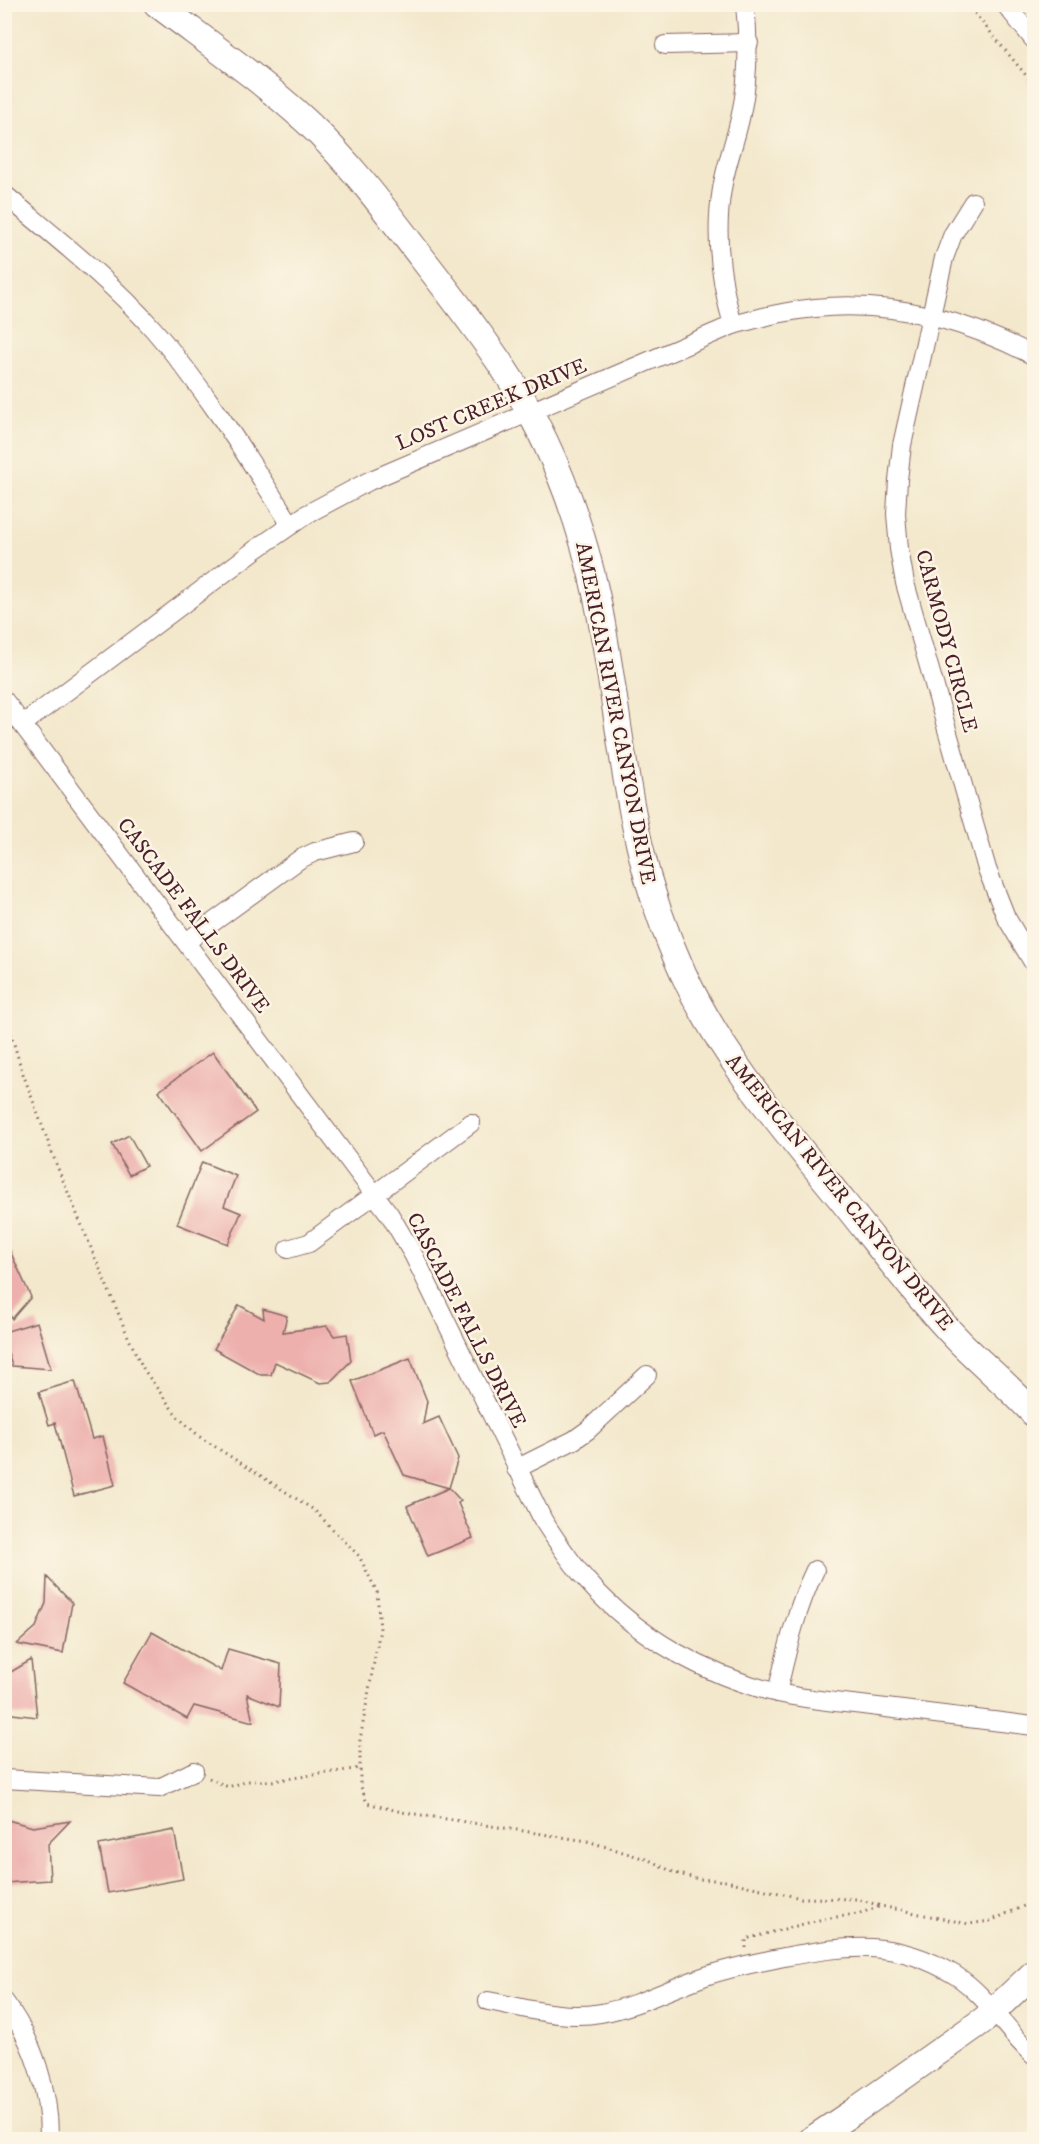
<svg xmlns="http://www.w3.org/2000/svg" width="1039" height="2144" font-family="'IM FELL DW Pica',serif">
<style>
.building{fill:#edb0ad}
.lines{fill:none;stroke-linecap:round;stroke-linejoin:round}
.street-casing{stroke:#856563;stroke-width:20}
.secondary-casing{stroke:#856563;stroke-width:28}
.path{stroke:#856563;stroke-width:3;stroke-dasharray:1.5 4.5;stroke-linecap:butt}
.street{stroke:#fff;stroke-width:18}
.secondary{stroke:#fff;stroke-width:26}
.labels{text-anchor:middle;stroke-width:5;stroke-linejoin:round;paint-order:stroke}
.street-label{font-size:21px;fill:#4a1f2b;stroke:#fcf5e5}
</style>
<rect width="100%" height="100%" fill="#fcf5e5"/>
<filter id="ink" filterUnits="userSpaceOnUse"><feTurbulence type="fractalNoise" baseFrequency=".0167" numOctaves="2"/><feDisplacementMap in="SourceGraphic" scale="12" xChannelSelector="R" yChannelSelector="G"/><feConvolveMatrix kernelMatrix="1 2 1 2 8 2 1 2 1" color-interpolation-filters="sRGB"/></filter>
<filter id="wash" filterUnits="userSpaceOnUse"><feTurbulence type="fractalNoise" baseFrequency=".008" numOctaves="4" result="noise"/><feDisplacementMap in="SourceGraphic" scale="24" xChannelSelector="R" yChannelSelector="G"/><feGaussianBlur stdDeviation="1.35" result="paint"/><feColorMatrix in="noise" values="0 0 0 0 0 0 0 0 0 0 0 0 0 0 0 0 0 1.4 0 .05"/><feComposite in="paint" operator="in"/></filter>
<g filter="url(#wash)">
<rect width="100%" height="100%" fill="#f3e8cc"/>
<g id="blocks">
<g class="building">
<path d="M213,1052L256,1112L202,1151L159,1091Z"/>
<path d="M129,1135L146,1166L129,1175L112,1144Z"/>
<path d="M202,1162L236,1176L224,1206L241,1213L228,1244L177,1224Z"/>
<path d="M4,1238L31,1297L12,1319L4,1303Z"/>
<path d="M239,1305L264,1319L263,1309L287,1316L283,1332L327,1326L334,1336L347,1334L351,1361L330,1382L320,1383L275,1362L271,1375H261L214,1349Z"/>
<path d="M37,1322L51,1369L12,1366L4,1340V1332Z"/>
<path d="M410,1358L427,1401L423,1424L439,1417L458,1458L449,1488L404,1475L383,1430L373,1434L352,1381Z"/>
<path d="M75,1381L92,1439L103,1436L115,1485L74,1496L55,1423L49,1425L39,1392Z"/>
<path d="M449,1488L461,1501L458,1503L473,1538L428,1556L407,1506Z"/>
<path d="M47,1577L72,1603L63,1653L17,1644L36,1627L46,1603Z"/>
<path d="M152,1632L221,1671L228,1649L281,1664L279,1707L247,1694L253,1722L194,1706L187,1719L123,1683Z"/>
<path d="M31,1660L37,1717L4,1713V1676Z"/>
<path d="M4,1819L33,1827L70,1821L48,1844L50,1880L4,1883Z"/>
<path d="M174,1830L183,1879L108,1893L99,1845Z"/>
</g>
</g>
</g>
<g filter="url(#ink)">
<use href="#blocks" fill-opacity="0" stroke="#856563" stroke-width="1.5"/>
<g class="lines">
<g class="street-casing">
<g id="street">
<path d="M1005,4L1034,40"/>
<path d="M665,45L749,43"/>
<path d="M4,194C56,238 109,279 154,330C206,390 248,458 291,525"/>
<path d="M973,202L953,234L944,258L902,445L898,480L896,514L899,549L905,583L987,869L1006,917L1034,964"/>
<path d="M733,325C720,280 714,236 722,189C726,164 736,139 741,114C749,77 749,42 745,4"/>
<path d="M4,700L390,1215L414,1256L543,1520C557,1542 571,1563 588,1582C637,1637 707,1676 778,1693C813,1701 850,1703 886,1708C935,1714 985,1720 1034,1726"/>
<path d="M23,724L255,550L307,514L369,481L733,325C749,321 765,316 782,313C870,295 956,315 1034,356"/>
<path d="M186,942L300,859L315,852L354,842"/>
<path d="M288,1249L309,1243L471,1123"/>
<path d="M516,1469L574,1440L588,1430L647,1375"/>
<path d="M777,1693C787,1650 796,1609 815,1570"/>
<path d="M4,1779L159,1788L194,1771"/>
<path d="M4,2001C33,2039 50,2092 49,2140"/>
<path d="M488,2001C525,2008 564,2020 601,2013C635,2007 667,1990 700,1978C727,1968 755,1963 784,1957C848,1945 896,1939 955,1975C988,1996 1006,2031 1034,2056"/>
</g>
</g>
<g class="secondary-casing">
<g id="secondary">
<path d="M157,4C207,42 259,78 306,121C350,162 385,210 422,258C450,294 478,330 504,369C549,437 580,517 597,598C614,679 620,762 639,843C649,888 664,931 683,973C723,1060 786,1131 845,1204C883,1251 919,1300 961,1343C985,1367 1012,1389 1034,1414"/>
<path d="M811,2140L853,2112L985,2019L1034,1973"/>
</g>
</g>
<g class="path">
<path d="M967,4L1034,85"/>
<path d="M4,1010L22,1071L57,1166L129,1339L144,1370L177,1416L200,1437L314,1510L359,1556L377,1592L380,1629L360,1740V1784L367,1803L402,1812L587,1841L649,1860L675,1873L699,1879L726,1881L801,1898L858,1899L881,1906L969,1924L990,1921L1024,1906L1034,1904"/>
<path d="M209,1778L228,1787L248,1781H272L361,1768"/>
<path d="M746,1948V1939L823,1919L857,1914L879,1907"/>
</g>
<use href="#street" class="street"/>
<use href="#secondary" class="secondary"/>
</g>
</g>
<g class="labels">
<g class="street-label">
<text transform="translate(491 404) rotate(-23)" y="7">LOST CREEK DRIVE</text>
<text transform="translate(947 641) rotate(75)" y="7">CARMODY CIRCLE</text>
<text transform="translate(616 713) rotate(79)" y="7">AMERICAN RIVER CANYON DRIVE</text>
<text transform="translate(194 915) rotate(53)" y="7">CASCADE FALLS DRIVE</text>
<text transform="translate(840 1192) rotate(51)" y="7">AMERICAN RIVER CANYON DRIVE</text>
<text transform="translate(467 1320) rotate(63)" y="7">CASCADE FALLS DRIVE</text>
</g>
</g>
<rect width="1039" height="2144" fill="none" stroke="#fcf5e5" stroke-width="24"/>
</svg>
